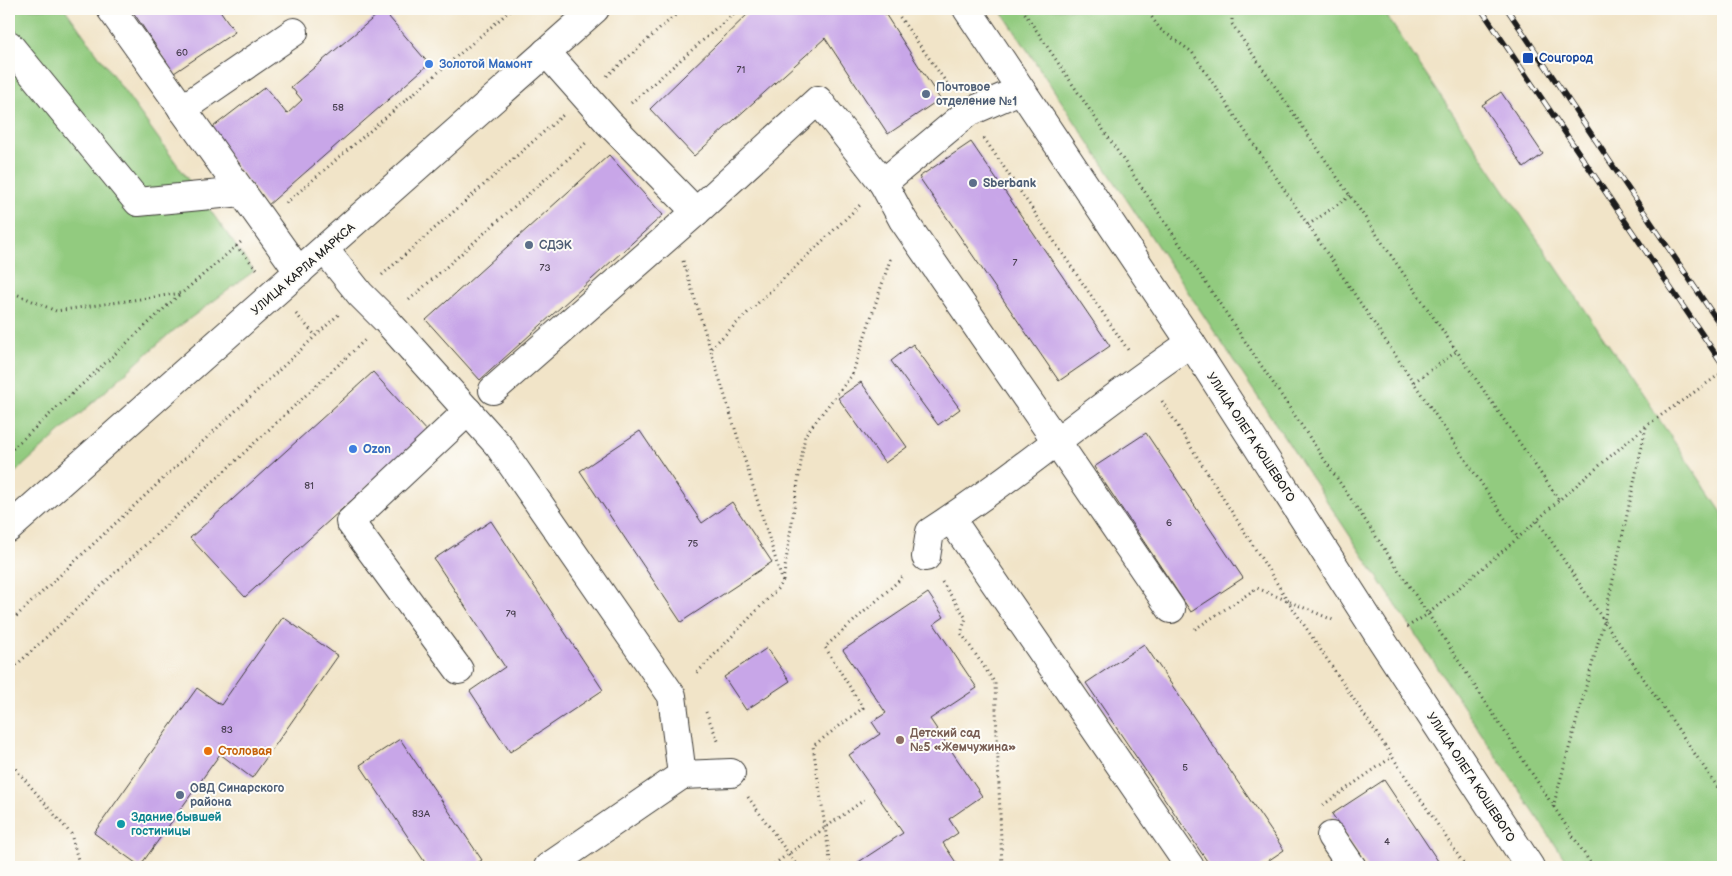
<svg xmlns="http://www.w3.org/2000/svg" width="1732" height="876" font-family="'Balsamiq Sans',sans-serif">
<style>
.green{fill:#92cb7f;stroke:#57744e}
.building{fill:#c8a6e8}
.lines{fill:none;stroke-linecap:round;stroke-linejoin:round}
.minor-casing{stroke:#3c3a36;stroke-width:30}
.path{stroke:#3c3a36;stroke-width:3;stroke-dasharray:1 4;stroke-linecap:butt}
.minor{stroke:#fff;stroke-width:28}
.rail-casing{stroke:#1c1c1c;stroke-width:5.5}
.rail{stroke:#fdfcf7;stroke-width:4;stroke-dasharray:11;stroke-linecap:butt}
.transit-dot{fill:#1a4fb4;stroke:#fdfcf7;stroke-width:2}
.shop-dot{fill:#3f7fe0;stroke:#fdfcf7;stroke-width:2}
.service-dot{fill:#5c6f8a;stroke:#fdfcf7;stroke-width:2}
.education-dot{fill:#8d6e63;stroke:#fdfcf7;stroke-width:2}
.food-dot{fill:#e8710a;stroke:#fdfcf7;stroke-width:2}
.culture-dot{fill:#0f9aa8;stroke:#fdfcf7;stroke-width:2}
.labels{text-anchor:middle;stroke-width:4;stroke-linejoin:round;paint-order:stroke}
.number-label{font-size:10px;fill:#473e4f}
.transit-label{font-size:12px;font-weight:bold;fill:#164399;stroke:#fdfcf7;text-anchor:start}
.shop-label{font-size:12px;font-weight:bold;fill:#366cbe;stroke:#fdfcf7;text-anchor:start}
.service-label{font-size:12px;font-weight:bold;fill:#4e5e75;stroke:#fdfcf7;text-anchor:start}
.street-label{font-size:12px;fill:#1c1c1c;stroke:#fdfcf7}
.education-label{font-size:12px;font-weight:bold;fill:#785e54;stroke:#fdfcf7;text-anchor:start}
.food-label{font-size:12px;font-weight:bold;fill:#c56008;stroke:#fdfcf7;text-anchor:start}
.culture-label{font-size:12px;font-weight:bold;fill:#0d838f;stroke:#fdfcf7;text-anchor:start}
</style>
<rect width="100%" height="100%" fill="#fdfcf7"/>
<filter id="ink" filterUnits="userSpaceOnUse"><feTurbulence type="fractalNoise" baseFrequency=".02" numOctaves="2"/><feDisplacementMap in="SourceGraphic" scale="10" xChannelSelector="R" yChannelSelector="G"/><feConvolveMatrix kernelMatrix="1 2 1 2 8 2 1 2 1" color-interpolation-filters="sRGB"/></filter>
<filter id="wash" filterUnits="userSpaceOnUse"><feTurbulence type="fractalNoise" baseFrequency=".0096" numOctaves="4" result="noise"/><feDisplacementMap in="SourceGraphic" scale="20" xChannelSelector="R" yChannelSelector="G"/><feGaussianBlur stdDeviation="1.12" result="paint"/><feColorMatrix in="noise" values="0 0 0 0 0 0 0 0 0 0 0 0 0 0 0 0 0 1.4 0 .05"/><feComposite in="paint" operator="in"/></filter>
<g filter="url(#wash)">
<rect width="100%" height="100%" fill="#f1e4c8"/>
<g class="green">
<path d="M9,9H65L254,271L169,334L9,478Z"/>
<path d="M1000,9H1382L1723,514V867H1570Z"/>
</g>
<g id="blocks">
<g class="building">
<path d="M131,9H219L235,32L174,73Z"/>
<path d="M753,9H882L940,99L888,134L825,38L694,156L650,109Z"/>
<path d="M383,10L429,64L267,206L209,130L265,87L287,114L302,100L291,87Z"/>
<path d="M1501,92L1543,154L1524,168L1482,105Z"/>
<path d="M971,142L1110,346L1059,381L919,177Z"/>
<path d="M609,155L663,215L480,380L426,320Z"/>
<path d="M913,344L960,409L938,425L891,361Z"/>
<path d="M373,372L427,432L245,597L190,538Z"/>
<path d="M861,382L907,447L885,463L838,398Z"/>
<path d="M640,431L702,523L732,502L772,562L681,622L580,471Z"/>
<path d="M1146,433L1243,578L1191,612L1094,467Z"/>
<path d="M491,521L603,690L510,752L470,691L505,667L434,559Z"/>
<path d="M928,593L944,617L934,624L977,688L930,719L982,796L949,819L958,833L943,843L959,867H856L854,865L903,833L849,755L880,734L872,722L886,713L843,650Z"/>
<path d="M283,617L338,656L252,778L220,754L140,866L94,833L197,688L221,705Z"/>
<path d="M1144,644L1284,850L1259,867H1211L1086,683Z"/>
<path d="M767,648L790,681L746,710L724,677Z"/>
<path d="M400,739L482,860L471,867H428L360,765Z"/>
<path d="M1384,780L1442,867H1368L1332,814Z"/>
</g>
</g>
</g>
<g filter="url(#ink)">
<use href="#blocks" fill-opacity="0" stroke="#3c3a36" stroke-width="1"/>
<g class="lines">
<g class="minor-casing">
<g id="minor">
<path d="M111,9L299,272"/>
<path d="M967,9L1191,343L1383,642L1530,867"/>
<path d="M9,45L138,202L242,192"/>
<path d="M546,52L609,123L696,212L818,100L883,183L903,220L1057,442L1171,609"/>
<path d="M182,109L294,32"/>
<path d="M883,183L967,113L1020,90"/>
<path d="M325,250L360,294L386,320L499,446L672,696L682,775L548,867"/>
<path d="M493,390L696,212"/>
<path d="M951,519L1190,867"/>
<path d="M9,528L595,9"/>
<path d="M926,557L930,532C1020,474 1101,403 1191,343"/>
<path d="M459,670L350,522L468,411"/>
<path d="M682,775L731,773"/>
<path d="M1331,836L1352,867"/>
</g>
</g>
<g class="path">
<path d="M894,9L951,89"/>
<path d="M1022,9L1428,614L1518,538L1559,500L1646,426L1723,372"/>
<path d="M1146,9L1160,29L1192,52L1518,538"/>
<path d="M1232,9V24L1559,500"/>
<path d="M607,76L682,9"/>
<path d="M631,103L739,9"/>
<path d="M984,138L1128,350"/>
<path d="M286,203L512,9"/>
<path d="M1308,225L1350,196"/>
<path d="M236,246L258,270"/>
<path d="M683,261L783,583L695,675"/>
<path d="M382,275L563,115"/>
<path d="M9,291L56,311L182,293L241,242"/>
<path d="M409,300L587,142"/>
<path d="M296,314L316,336"/>
<path d="M711,348L860,205"/>
<path d="M1414,382L1457,351"/>
<path d="M1162,401L1288,601L1466,867"/>
<path d="M9,452L181,293"/>
<path d="M1538,521L1604,621L1723,795"/>
<path d="M783,581L805,435L852,375L891,257"/>
<path d="M942,582L966,618L961,633L995,683L1002,867"/>
<path d="M9,623L339,314"/>
<path d="M1407,627L1428,614L1593,867"/>
<path d="M1195,629L1257,588L1333,620"/>
<path d="M9,672L365,340"/>
<path d="M706,712L719,743"/>
<path d="M9,761L71,834L80,867"/>
<path d="M748,797L798,867"/>
<path d="M1323,805L1392,757"/>
<path d="M1553,807L1604,621L1646,427"/>
<path d="M770,867L864,800"/>
<path d="M831,867L813,746L863,708L825,647L904,576"/>
</g>
<use href="#minor" class="minor"/>
<g class="rail-casing">
<g id="rail">
<path d="M1481,9L1723,365"/>
<path d="M1507,9L1723,329"/>
</g>
</g>
<use href="#rail" class="rail"/>
</g>
</g>
<rect class="transit-dot" x="1522" y="52" width="12" height="12" rx="2.5"/>
<g class="shop-dot">
<circle cx="429" cy="64" r="5"/>
<circle cx="353" cy="449" r="5"/>
</g>
<g class="service-dot">
<circle cx="926" cy="94" r="5"/>
<circle cx="973" cy="183" r="5"/>
<circle cx="529" cy="245" r="5"/>
<circle cx="180" cy="795" r="5"/>
</g>
<circle class="education-dot" cx="900" cy="740" r="5"/>
<circle class="food-dot" cx="208" cy="751" r="5"/>
<circle class="culture-dot" cx="121" cy="824" r="5"/>
<g class="labels">
<g class="number-label">
<text x="182" y="56">60</text>
<text x="741" y="73">71</text>
<text x="338" y="111">58</text>
<text x="1015" y="266">7</text>
<text x="545" y="271">73</text>
<text x="309" y="489">81</text>
<text x="1169" y="526">6</text>
<text x="693" y="547">75</text>
<text x="511" y="617">79</text>
<text x="227" y="733">83</text>
<text x="1185" y="771">5</text>
<text x="421" y="817">83А</text>
<text x="1387" y="845">4</text>
</g>
<g class="transit-label">
<text x="1539" y="62">Соцгород</text>
</g>
<g class="shop-label">
<text x="439" y="68">Золотой Мамонт</text>
<text x="363" y="453">Ozon</text>
</g>
<g class="service-label">
<text x="936" y="91">Почтовое<tspan x="936" dy="14">отделение №1</tspan></text>
<text x="983" y="187">Sberbank</text>
<text x="539" y="249">СДЭК</text>
<text x="190" y="792">ОВД Синарского<tspan x="190" dy="14">района</tspan></text>
</g>
<g class="street-label">
<text transform="translate(303 269) rotate(-41)" y="4">УЛИЦА КАРЛА МАРКСА</text>
<text transform="translate(1251 437) rotate(57)" y="4">УЛИЦА ОЛЕГА КОШЕВОГО</text>
<text transform="translate(1471 777) rotate(57)" y="4">УЛИЦА ОЛЕГА КОШЕВОГО</text>
</g>
<g class="education-label">
<text x="910" y="737">Детский сад<tspan x="910" dy="14">№5 «Жемчужина»</tspan></text>
</g>
<g class="food-label">
<text x="218" y="755">Столовая</text>
</g>
<g class="culture-label">
<text x="131" y="821">Здание бывшей<tspan x="131" dy="14">гостиницы</tspan></text>
</g>
</g>
<rect width="1732" height="876" fill="none" stroke="#fdfcf7" stroke-width="30"/>
</svg>
